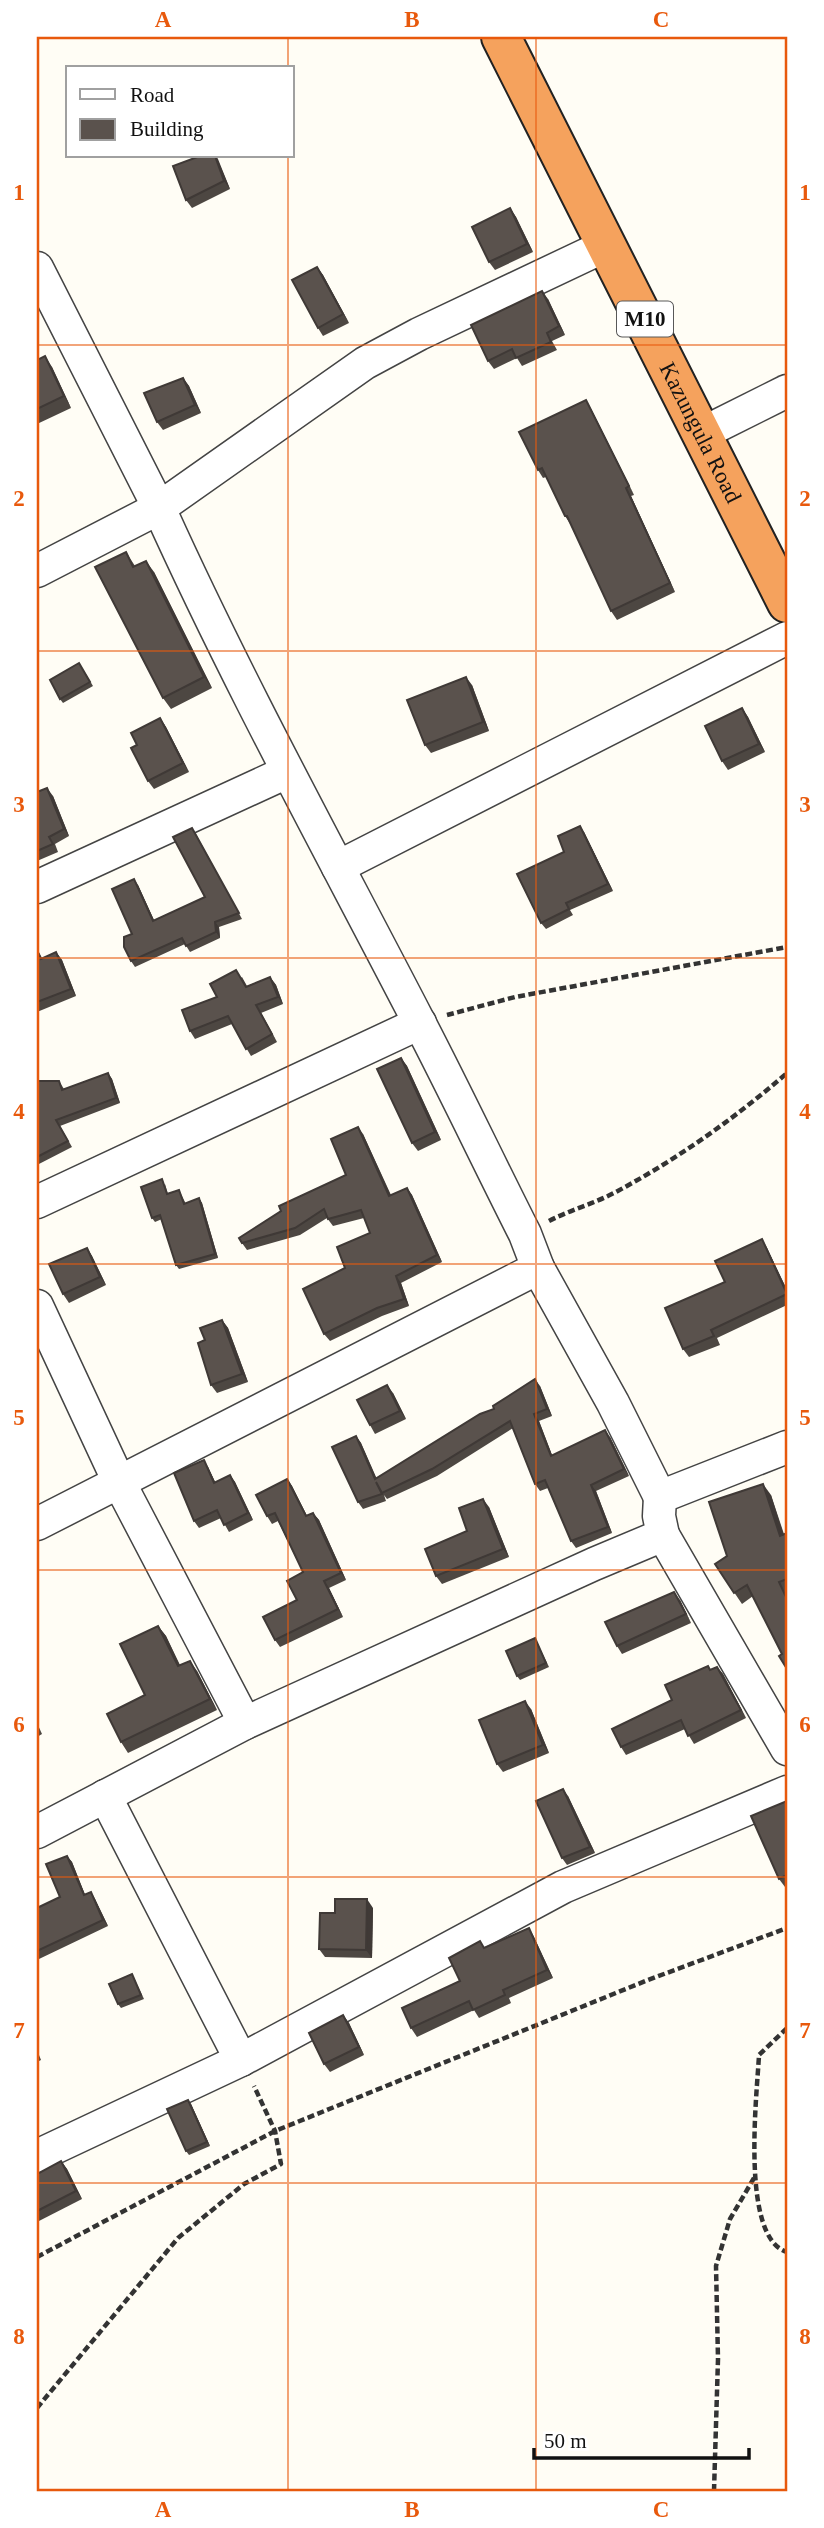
<svg xmlns="http://www.w3.org/2000/svg" width="824" height="2528" font-family="'Times New Roman',serif">
<style>
.lines{fill:none;stroke-linecap:round;stroke-linejoin:round}
.minor-casing{stroke:#444;stroke-width:35}
.highway-casing{stroke:#222;stroke-width:42}
.path{stroke:#333;stroke-width:4.5;stroke-dasharray:7 3.5;stroke-linecap:butt}
.minor{stroke:#fff;stroke-width:32}
.highway{stroke:#f5a25d;stroke-width:38}
.wall{fill:#4d4742}
.shaded-wall{fill:#3f3936}
.building{fill:#5a524d;stroke:#3f3936;stroke-width:2}
.grid{fill:none;stroke:#e8590c;stroke-width:2;stroke-opacity:0.55}
.labels{text-anchor:middle;stroke-width:7;stroke-linejoin:round;paint-order:stroke}
.shield{fill:#fff;stroke:#585858;stroke-width:2}
.shield-label{font-size:21px;font-weight:bold;fill:#111}
.street-label{font-size:23px;fill:#111;stroke:#fff}
.neatline{fill:none;stroke:#e8590c;stroke-width:2.5}
.grid-label{font-size:23px;text-anchor:middle;font-weight:bold;fill:#e8590c}
</style>
<rect width="100%" height="100%" fill="#fffdf5"/>
<g class="lines">
<g class="minor-casing">
<g id="minor">
<path d="M37,268L159,508L365,363L419,334L607,245"/>
<path d="M703,433L787,391"/>
<path d="M37,571L159,508C238,683 330,850 418,1020C455,1091 489,1163 525,1234L538,1268L613,1403L660,1497L787,1447"/>
<path d="M338,867L787,638"/>
<path d="M37,887L287,772"/>
<path d="M37,1202L420,1023"/>
<path d="M37,1306L119,1482L245,1723"/>
<path d="M37,1524L538,1268"/>
<path d="M663,1535L787,1749"/>
<path d="M105,1796L241,2060"/>
<path d="M37,1832L245,1723L594,1564L663,1535L659,1516L660,1497"/>
<path d="M37,2156L241,2060L563,1887L787,1792"/>
</g>
</g>
<g class="highway-casing">
<g id="highway">
<path id="s1" d="M501,37L787,603"/>
</g>
</g>
<g class="path">
<path d="M447,1015L515,997L787,947"/>
<path d="M549,1221C570,1210 593,1204 614,1193C676,1160 734,1119 787,1073"/>
<path d="M787,2028L759,2055C757,2095 740,2238 787,2252"/>
<path d="M37,2257L275,2131L648,1980L787,1928"/>
<path d="M37,2408L178,2238L244,2184L281,2164L275,2131L254,2086"/>
<path d="M714,2491L718,2359L716,2266L730,2219L754,2178"/>
</g>
<use href="#minor" class="minor"/>
<use href="#highway" class="highway"/>
</g>
<g class="wall">
<path d="M200,156H216L230,189L192,208L186,200Z"/>
<path d="M510,208L516,217L533,252L495,270L489,262Z"/>
<path d="M317,267L323,275L349,323L323,336L318,328Z"/>
<path d="M548,299L565,335L552,341L557,350L522,366L517,358L494,369L488,361Z"/>
<path d="M37,360L52,367L71,408L37,424Z"/>
<path d="M183,378L189,386L201,413L163,430L157,422Z"/>
<path d="M591,409L634,495L631,496L675,592L617,620L611,611L571,525L565,516L546,477L543,478L538,470Z"/>
<path d="M126,552L135,566L154,572L212,688L171,709L163,698Z"/>
<path d="M79,663L93,686L63,703L60,699Z"/>
<path d="M472,685L489,731L431,753L425,745Z"/>
<path d="M742,708L748,717L765,752L728,770L722,761Z"/>
<path d="M160,718L166,727L189,772L154,789L148,781L137,745Z"/>
<path d="M37,792L53,796L69,836L55,844L58,852L37,861Z"/>
<path d="M584,832L613,891L570,910L573,915L546,929L541,923L564,852Z"/>
<path d="M196,834L242,919L219,927L220,938L190,952L185,944L135,967L131,961L132,934L138,885L154,920L205,897Z"/>
<path d="M37,948L42,958L56,952L62,960L76,996L37,1012Z"/>
<path d="M242,977L247,986L270,977L276,985L283,1004L261,1013L277,1042L251,1056L232,1024L195,1039L190,1031L217,997Z"/>
<path d="M401,1058L407,1066L441,1140L418,1151L412,1143Z"/>
<path d="M108,1073L112,1079L120,1103L60,1126L72,1147L37,1165V1081H59L64,1089Z"/>
<path d="M363,1134L391,1195L407,1188L412,1195L442,1262L401,1283L409,1306L382,1316L330,1341L324,1334L345,1268L370,1233L364,1218L333,1226L327,1218L300,1235L247,1250L242,1243L346,1175Z"/>
<path d="M165,1184L168,1194L179,1190L186,1204L199,1198L202,1203L218,1258L179,1269L176,1265L162,1219L155,1222L152,1218Z"/>
<path d="M762,1239L767,1248L787,1290V1305L717,1338L720,1345L689,1357L683,1349L725,1282Z"/>
<path d="M87,1248L92,1256L106,1285L69,1303L63,1294Z"/>
<path d="M222,1320L228,1328L248,1382L217,1393L211,1385L205,1340Z"/>
<path d="M540,1386L552,1416L539,1421L552,1455L610,1437L629,1476L596,1491L612,1533L576,1548L571,1541L548,1488L540,1491L535,1484L513,1428L437,1476L387,1499L384,1495L386,1501L363,1509L358,1502L356,1436L361,1443L376,1478L494,1409Z"/>
<path d="M393,1393L406,1419L375,1434L370,1425Z"/>
<path d="M208,1467L215,1482L230,1475L235,1482L253,1520L229,1532L221,1518L199,1528L194,1521Z"/>
<path d="M287,1479L292,1486L307,1516L313,1513L319,1520L346,1580L329,1588L343,1617L280,1647L275,1640L297,1600L303,1572L278,1521L272,1524L267,1516Z"/>
<path d="M771,1495L784,1534L787,1533V1669L782,1654L753,1596L742,1604L715,1564L727,1556Z"/>
<path d="M489,1507L509,1557L442,1584L436,1576L467,1531Z"/>
<path d="M680,1600L691,1623L622,1654L617,1646Z"/>
<path d="M158,1626L166,1636L180,1665L197,1671L217,1710L128,1753L121,1742L145,1695Z"/>
<path d="M535,1638L549,1667L520,1680L517,1676Z"/>
<path d="M717,1667L723,1674L746,1718L694,1744L685,1729L626,1755L621,1747L672,1700L711,1670Z"/>
<path d="M531,1709L549,1753L503,1772L497,1764Z"/>
<path d="M37,1723L42,1734L37,1737Z"/>
<path d="M568,1796L595,1853L567,1865L562,1858Z"/>
<path d="M787,1801V1886L785,1887L779,1879Z"/>
<path d="M67,1856L72,1862L85,1895L91,1892L95,1899L108,1926L39,1959L37,1956V1908L60,1897Z"/>
<path d="M373,1908L372,1958L325,1957L319,1949L335,1913Z"/>
<path d="M529,1928L534,1937L553,1978L509,1998L511,2003L479,2018L474,2010L417,2037L411,2028L460,1981L485,1948Z"/>
<path d="M134,1978L144,1999L121,2008L118,2004Z"/>
<path d="M343,2015L349,2023L364,2055L330,2072L324,2064Z"/>
<path d="M37,2050L41,2060L37,2062Z"/>
<path d="M191,2104L210,2146L189,2155L186,2151Z"/>
<path d="M61,2161L67,2169L82,2199L37,2222V2174Z"/>
</g>
<g class="shaded-wall">
<path d="M215,156H216L218,159L230,189L224,181Z"/>
<path d="M510,208L516,217L533,252L527,244Z"/>
<path d="M317,267L323,275L349,323L343,314Z"/>
<path d="M542,291L548,299L565,335L559,326Z"/>
<path d="M45,356L52,367L71,408L64,396Z"/>
<path d="M183,378L189,386L201,413L195,405Z"/>
<path d="M586,400L591,409L634,495L629,486Z"/>
<path d="M626,488L631,496L675,592L670,583Z"/>
<path d="M146,561L154,572L212,688L204,677Z"/>
<path d="M466,677L472,685L489,731L483,722Z"/>
<path d="M742,708L748,717L765,752L759,744Z"/>
<path d="M160,718L166,727L189,772L183,763Z"/>
<path d="M47,788L53,796L69,836L64,829Z"/>
<path d="M580,826L584,832L613,891L608,884Z"/>
<path d="M134,879L138,885L157,927L153,921Z"/>
<path d="M215,922L219,927L220,938L216,932Z"/>
<path d="M56,952L62,960L76,996L71,989Z"/>
<path d="M270,977L276,985L283,1004L278,997Z"/>
<path d="M256,1005L261,1013L277,1042L272,1034Z"/>
<path d="M401,1058L407,1066L441,1140L435,1132Z"/>
<path d="M108,1073L112,1079L120,1103L116,1098Z"/>
<path d="M358,1127L363,1134L394,1203L389,1196Z"/>
<path d="M407,1188L412,1195L442,1262L437,1255Z"/>
<path d="M199,1198L202,1203L218,1258L215,1254Z"/>
<path d="M762,1239L767,1248L787,1290V1294Z"/>
<path d="M87,1248L92,1256L106,1285L100,1277Z"/>
<path d="M396,1276L401,1283L409,1306L404,1299Z"/>
<path d="M222,1320L228,1328L248,1382L242,1374Z"/>
<path d="M535,1379L540,1386L552,1416L547,1409Z"/>
<path d="M387,1385L393,1393L406,1419L400,1411Z"/>
<path d="M534,1414L539,1421L555,1463L551,1456Z"/>
<path d="M605,1430L610,1437L629,1476L624,1469Z"/>
<path d="M356,1436L361,1443L380,1486L375,1479Z"/>
<path d="M204,1460L208,1467L219,1490L214,1483Z"/>
<path d="M230,1475L235,1482L253,1520L248,1513Z"/>
<path d="M287,1479L292,1486L311,1524L306,1516Z"/>
<path d="M763,1484L771,1495L787,1546L780,1536Z"/>
<path d="M591,1485L596,1491L612,1533L608,1527Z"/>
<path d="M483,1499L489,1507L509,1557L503,1549Z"/>
<path d="M313,1513L319,1520L346,1580L341,1573Z"/>
<path d="M324,1581L329,1588L343,1617L338,1609Z"/>
<path d="M674,1592L680,1600L691,1623L686,1614Z"/>
<path d="M158,1626L166,1636L185,1677L178,1666Z"/>
<path d="M190,1661L197,1671L217,1710L210,1699Z"/>
<path d="M717,1667L723,1674L746,1718L741,1710Z"/>
<path d="M525,1701L531,1709L549,1753L543,1745Z"/>
<path d="M563,1789L568,1796L595,1853L590,1847Z"/>
<path d="M67,1856L72,1862L88,1902L84,1895Z"/>
<path d="M91,1892L95,1899L108,1926L103,1920Z"/>
<path d="M367,1899L373,1908L372,1958L366,1950Z"/>
<path d="M529,1928L534,1937L553,1978L547,1970Z"/>
<path d="M343,2015L349,2023L364,2055L359,2047Z"/>
<path d="M188,2100L191,2104L210,2146L207,2142Z"/>
<path d="M61,2161L67,2169L82,2199L76,2191Z"/>
</g>
<g class="building">
<path d="M200,156H215L224,181L186,200L173,166Z"/>
<path d="M510,208L527,244L489,262L472,227Z"/>
<path d="M317,267L343,314L318,328L292,280Z"/>
<path d="M542,291L559,326L547,333L551,342L516,358L512,349L488,361L471,325Z"/>
<path d="M45,356L64,396L37,409V360Z"/>
<path d="M183,378L195,405L157,422L144,393Z"/>
<path d="M586,400L629,486L626,488L670,583L611,611L567,516H565L542,468L538,470L519,432Z"/>
<path d="M126,552L133,567L146,561L204,677L163,698L95,567Z"/>
<path d="M79,663L90,682L60,699L50,680Z"/>
<path d="M466,677L483,722L425,745L407,700Z"/>
<path d="M742,708L759,744L722,761L705,726Z"/>
<path d="M160,718L183,763L148,781L131,748L137,745L131,733Z"/>
<path d="M47,788L64,829L49,837L53,844L37,851V792Z"/>
<path d="M580,826L608,884L566,903L569,909L541,923L517,874L564,852L558,836Z"/>
<path d="M192,828L239,913L215,922L216,932L186,946L182,938L131,961L124,947V937L132,934L112,889L134,879L153,921L205,897L173,837Z"/>
<path d="M37,951L41,959L56,952L71,989L37,1002Z"/>
<path d="M236,970L246,987L270,977L278,997L256,1005L272,1034L246,1049L228,1016L190,1031L182,1010L217,997L210,984Z"/>
<path d="M401,1058L435,1132L412,1143L377,1069Z"/>
<path d="M108,1073L116,1098L56,1120L68,1141L37,1157V1081H59L62,1090Z"/>
<path d="M358,1127L389,1196L407,1188L437,1255L396,1276L404,1299L377,1308L324,1334L303,1289L345,1268L337,1247L370,1233L361,1210L328,1219L324,1209L295,1228L242,1243L239,1238L281,1211L279,1206L346,1175L331,1139Z"/>
<path d="M162,1179L167,1194L179,1190L184,1204L199,1198L215,1254L176,1265L160,1215L152,1218L141,1187Z"/>
<path d="M762,1239L787,1294L711,1330L714,1336L683,1349L665,1308L725,1282L715,1261Z"/>
<path d="M87,1248L100,1277L63,1294L49,1264Z"/>
<path d="M222,1320L242,1374L211,1385L198,1343L205,1340L200,1328Z"/>
<path d="M535,1379L547,1409L534,1414L551,1456L605,1430L624,1469L591,1485L608,1527L571,1541L545,1480L535,1484L510,1421L432,1469L382,1493L376,1482L382,1494L358,1502L332,1447L356,1436L375,1479L480,1414L494,1409L493,1406Z"/>
<path d="M387,1385L400,1411L370,1425L357,1400Z"/>
<path d="M204,1460L214,1483L230,1475L248,1513L224,1525L217,1510L194,1521L174,1473Z"/>
<path d="M287,1479L306,1516L313,1513L341,1573L324,1581L338,1609L275,1640L263,1617L297,1600L287,1581L303,1572L275,1513L267,1516L256,1495Z"/>
<path d="M763,1484L780,1536L787,1533V1579L779,1582L787,1599V1669L779,1656L782,1654L747,1585L734,1593L715,1564L727,1556L709,1502Z"/>
<path d="M483,1499L503,1549L436,1576L425,1549L467,1531L459,1508Z"/>
<path d="M674,1592L686,1614L617,1646L605,1622Z"/>
<path d="M158,1626L178,1666L190,1661L210,1699L121,1742L107,1714L145,1695L120,1644Z"/>
<path d="M535,1638L546,1663L517,1676L506,1651Z"/>
<path d="M708,1666L710,1670L717,1667L741,1710L688,1736L681,1720L621,1747L612,1729L672,1700L665,1685Z"/>
<path d="M525,1701L543,1745L497,1764L479,1720Z"/>
<path d="M563,1789L590,1847L562,1858L536,1801Z"/>
<path d="M787,1801V1875L779,1879L751,1816Z"/>
<path d="M67,1856L84,1895L91,1892L103,1920L37,1951V1908L60,1897L46,1864Z"/>
<path d="M335,1899H367L366,1950L319,1949L320,1913H335Z"/>
<path d="M529,1928L547,1970L503,1990L505,1995L473,2010L469,2001L411,2028L402,2008L460,1981L449,1958L480,1941L484,1948Z"/>
<path d="M132,1974L141,1995L118,2004L109,1984Z"/>
<path d="M343,2015L359,2047L324,2064L309,2033Z"/>
<path d="M188,2100L207,2142L186,2151L167,2109Z"/>
<path d="M61,2161L76,2191L37,2211V2174Z"/>
</g>
<path class="grid" d="M288,37V68M536,37V2491M288,156V2491M37,345H787M37,651H787M37,958H787M37,1264H787M37,1570H787M37,1877H787M37,2183H787"/>
<g class="labels">
<rect class="shield" x="617" y="301.5" width="56" height="35" rx="5"/>
<g class="shield-label">
<text x="645" y="326">M10</text>
</g>
<g class="street-label">
<text dy="8" stroke="none"><textPath href="#s1" startOffset="443">Kazungula Road</textPath></text>
</g>
</g>
<rect width="824" height="2528" fill="none" stroke="#ffffff" stroke-width="77"/>
<rect x="66" y="66" width="228" height="91" fill="#ffffff" stroke="#a0a0a0" stroke-width="2"/>
<rect x="80" y="89" width="35" height="10" fill="#ffffff" stroke="#a0a0a0" stroke-width="2"/>
<text x="130" y="102" font-size="21" fill="#111111">Road</text>
<rect x="80" y="119" width="35" height="21" fill="#5a524d" stroke="#a0a0a0" stroke-width="2"/>
<text x="130" y="136" font-size="21" fill="#111111">Building</text>
<path d="M534 2448v10h215v-10" fill="none" stroke="#111111" stroke-width="3.5"/>
<text x="544" y="2448" font-size="21" fill="#111111" stroke="#ffffff" stroke-width="5" paint-order="stroke">50 m</text>
<rect x="38" y="38" width="748" height="2452" class="neatline"/>
<g class="grid-label">
<text x="163" y="27">A</text>
<text x="412" y="27">B</text>
<text x="661" y="27">C</text>
<text x="19" y="200">1</text>
<text x="805" y="200">1</text>
<text x="19" y="506">2</text>
<text x="805" y="506">2</text>
<text x="19" y="812">3</text>
<text x="805" y="812">3</text>
<text x="19" y="1119">4</text>
<text x="805" y="1119">4</text>
<text x="19" y="1425">5</text>
<text x="805" y="1425">5</text>
<text x="19" y="1732">6</text>
<text x="805" y="1732">6</text>
<text x="19" y="2038">7</text>
<text x="805" y="2038">7</text>
<text x="19" y="2344">8</text>
<text x="805" y="2344">8</text>
<text x="163" y="2517">A</text>
<text x="412" y="2517">B</text>
<text x="661" y="2517">C</text>
</g>
</svg>
